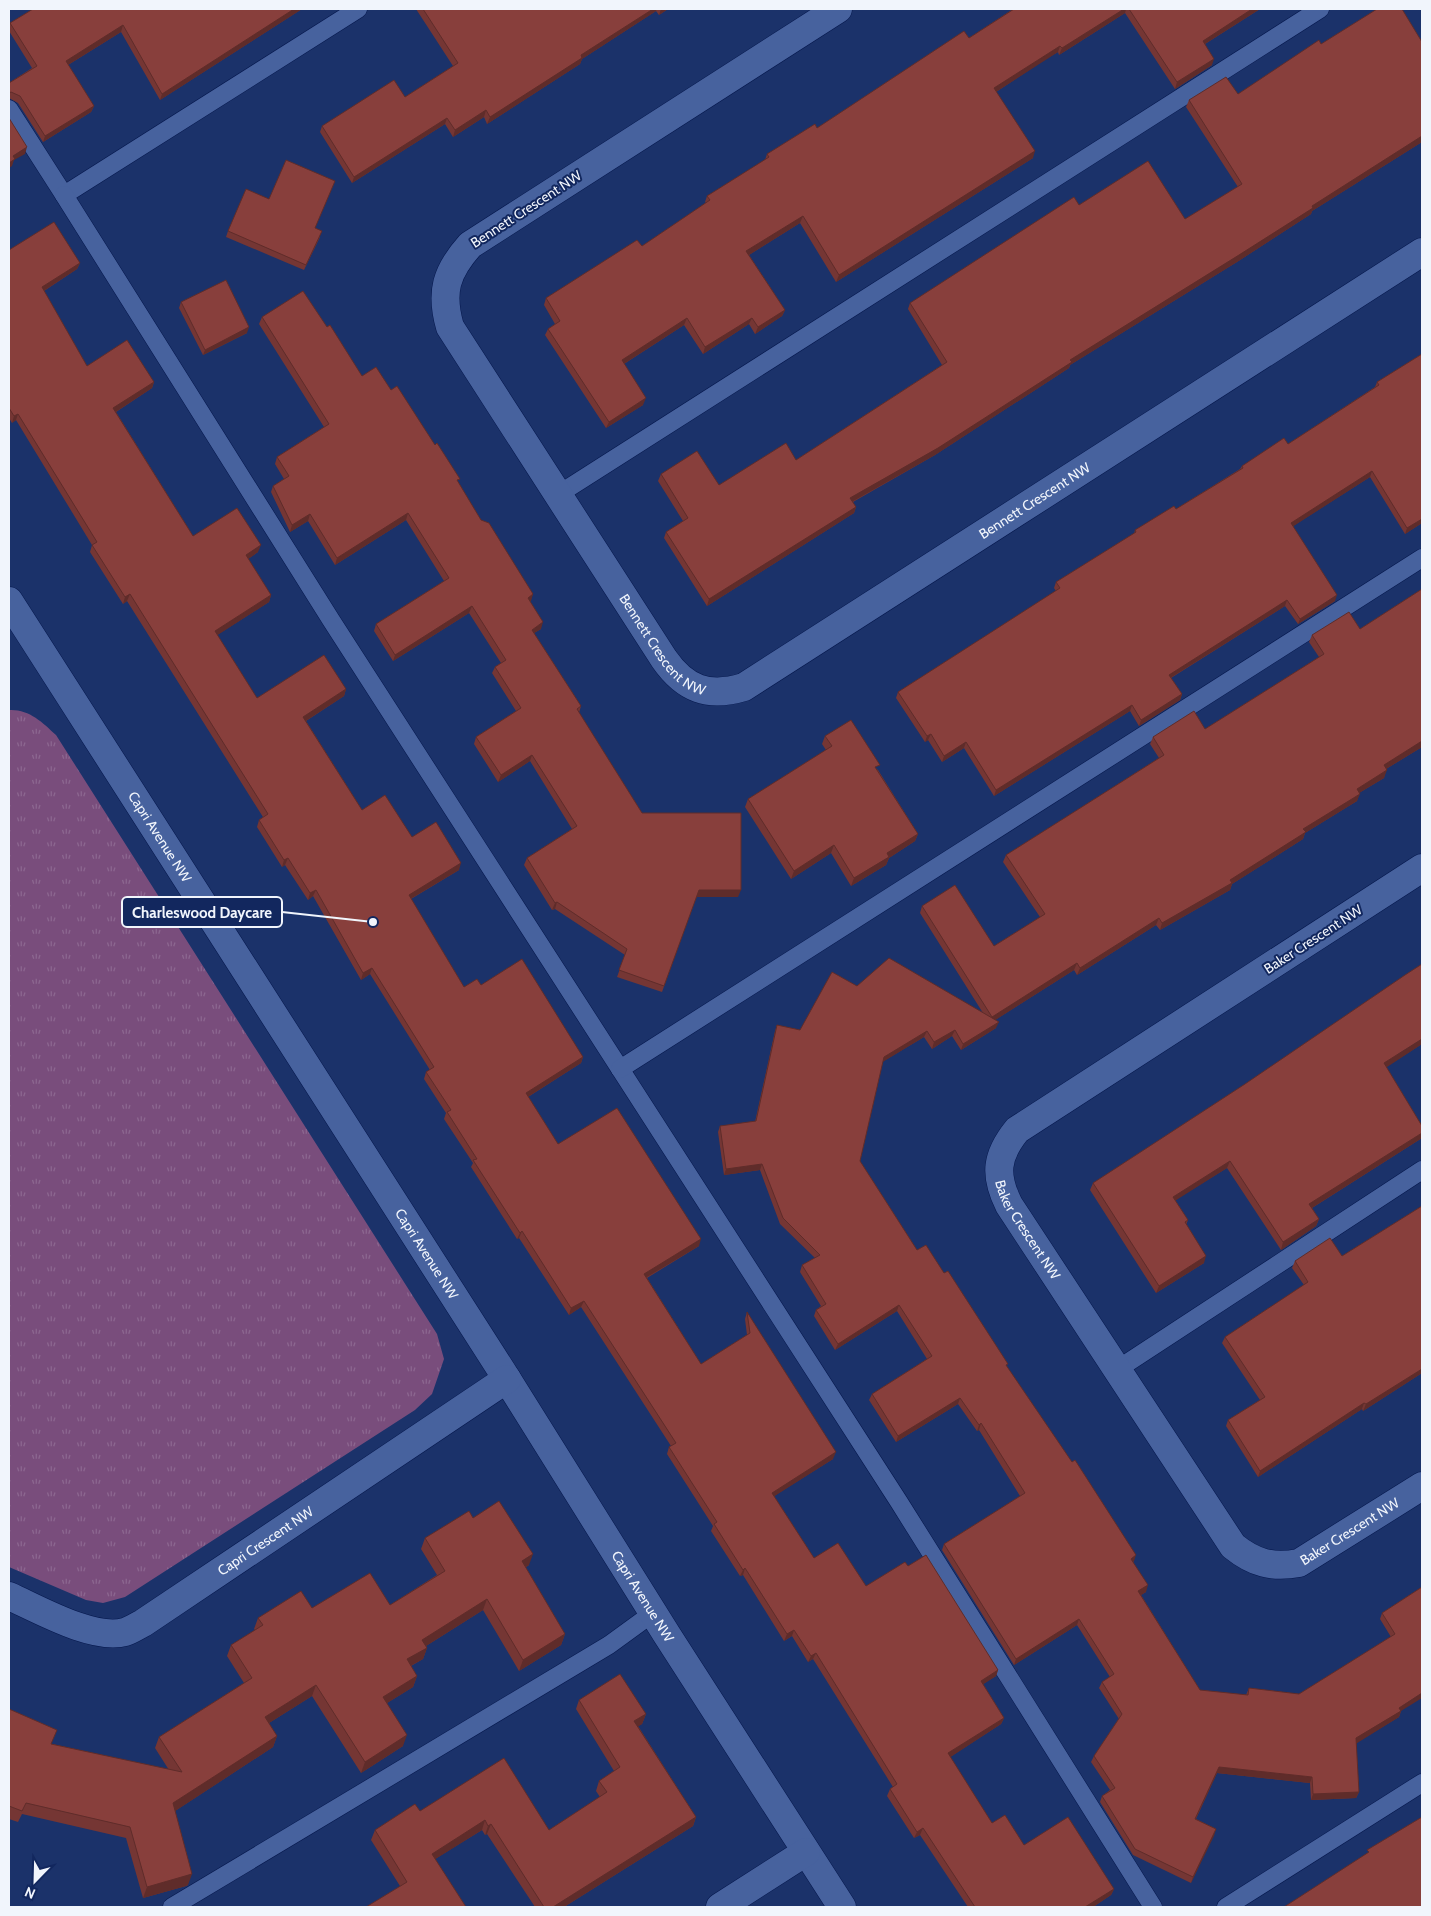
<svg xmlns="http://www.w3.org/2000/svg" width="1431" height="1916" font-family="Cabin,sans-serif">
<style>
.park{fill:url(#park-tufts)}
.lines{fill:none;stroke-linecap:round;stroke-linejoin:round}
.service-casing{stroke:#05174c;stroke-width:19}
.minor-casing{stroke:#05174c;stroke-width:29}
.service{stroke:#47629e;stroke-width:18}
.minor{stroke:#47629e;stroke-width:28}
.wall{fill:#753634}
.shaded-wall{fill:#5f2c2a}
.building{fill:#883f3c;stroke:#5f2c2a}
.labels{text-anchor:middle;stroke-width:4;stroke-linejoin:round;paint-order:stroke}
.street-label{font-size:14px;fill:#f1f5fc;stroke:#12275e}
.leader{fill:none;stroke:#f1f5fc;stroke-width:2}
.callout-dot{fill:#f1f5fc;stroke:#12275e;stroke-width:2}
.callout{fill:#12275e;stroke:#f1f5fc;stroke-width:2}
.callout-label{font-size:15px;text-anchor:middle;font-weight:bold;fill:#f1f5fc}
</style>
<defs>
<pattern id="park-tufts" width="24" height="20" patternUnits="userSpaceOnUse" patternTransform="scale(1.25)"><rect width="24" height="20" fill="#794d7c"/><path d="M3 7l-1-3M5 7V3M7 7l1-3M15 17l-1-3M17 17v-4M19 17l1-3" fill="none" stroke="#8c6790"/></pattern>
</defs>
<rect width="100%" height="100%" fill="#1b326a"/>
<path class="park" d="M9,710C29,709 42,722 56,735L437,1334L444,1359L432,1394L415,1410L125,1597L103,1603L86,1600L9,1567Z"/>
<g class="lines">
<g class="service-casing">
<g id="service">
<path d="M9,109L64,195L358,9"/>
<path d="M64,195L331,620L899,1502L1153,1907"/>
<path d="M559,494L1320,9"/>
<path d="M620,1069L1422,558"/>
<path d="M1118,1369L1422,1170"/>
<path d="M172,1907L609,1645L653,1613"/>
<path d="M1226,1907L1422,1783"/>
</g>
</g>
<g class="minor-casing">
<g id="minor">
<path id="s1" d="M838,9L470,245C446,272 440,292 450,327L664,659C685,689 708,698 744,687L1422,252"/>
<path id="s2" d="M9,601L507,1379L667,1635L842,1907"/>
<path id="s3" d="M1422,868L1017,1130C996,1156 994,1175 1009,1205L1233,1546C1254,1563 1272,1568 1299,1563L1422,1486"/>
<path id="s4" d="M9,1596C38,1609 94,1641 125,1632C131,1630 137,1626 143,1623L507,1379"/>
<path d="M720,1907L806,1852"/>
</g>
</g>
<use href="#service" class="service"/>
<use href="#minor" class="minor"/>
</g>
<g class="wall">
<path d="M33,9H302L160,100L121,32L68,65L94,106L91,112L43,142L18,103L9,98V83L32,68L9,31V28L10,23Z"/>
<path d="M416,9H668L659,15L656,11L582,59L580,64L487,124L484,117L453,137L445,124L352,183L320,132L322,126L405,97L453,66Z"/>
<path d="M1013,9H1260L1205,44L1212,65L1175,89L1125,13L1059,55L1058,52L1046,59L996,92L1033,158L836,282L800,223L749,255L785,310L782,316L755,334L749,324L703,354L684,325L624,364L643,405L606,428L545,335L548,329L555,324L544,305L546,298L642,246L706,203L705,202L707,196L765,160L767,154L817,128L969,38Z"/>
<path d="M1422,42V142L1312,211L1311,214L1237,262L1070,365L1069,368L935,455L853,502L856,507L854,513L707,606L664,538L666,532L683,521L658,481L661,474L719,485L796,460L942,365L908,309L910,303L1079,205L1185,219L1238,187L1186,107L1189,100L1238,94L1321,44Z"/>
<path d="M316,228L320,237L304,270L226,237L228,231Z"/>
<path d="M9,250L80,263L77,269L44,291L87,366L154,382L152,388L116,412L193,536L258,552L248,559L271,595L269,602L217,635L257,698L346,689L344,696L306,721L362,810L412,837L459,870L411,899L464,987L481,985L583,1057L581,1063L528,1097L558,1144L699,1246L647,1278L701,1364L747,1335L745,1319L747,1312L833,1459L774,1496L814,1558L866,1586L908,1566L998,1670L996,1676L983,1684L1004,1718L1001,1724L950,1757L992,1823L1024,1845L1114,1889L1111,1895L1093,1907H968L920,1835L914,1838L887,1796L890,1789L893,1787L813,1659L808,1662L792,1636L784,1641L743,1575L740,1576L711,1531L713,1526L667,1454L669,1447L671,1446L581,1307L569,1315L519,1238L517,1239L471,1167L473,1163L444,1119L446,1113L424,1079L426,1072L430,1070L370,974L361,980L313,896L308,900L285,865L282,867L257,827L259,820L263,817L127,601L123,604L90,552L92,545L16,420L12,423L9,418Z"/>
<path d="M181,302L247,333L203,355L179,308Z"/>
<path d="M262,317L327,327L362,376L391,390L458,483L481,520L533,594L530,601L541,629L534,633L581,706L579,713L642,813L738,897H696L662,992L617,977L625,955L555,909L552,910L524,865L527,858L572,829L530,761L498,782L474,744L476,737L516,711L492,673L495,667L501,663L469,613L393,661L374,631L376,624L444,581L406,520L335,565L308,521L290,532L271,492L273,486L284,479L275,464L277,457L324,427L259,324Z"/>
<path d="M1422,354V523L1405,534L1370,477L1293,526L1335,601L1298,624L1285,606L1171,678L1182,694L1180,700L1139,726L1130,711L994,796L964,748L942,762L928,740L925,742L896,698L898,692L1056,591L1054,588L1056,582L1134,534L1135,530L1176,509L1240,469L1242,466L1288,444L1375,387L1377,382Z"/>
<path d="M1422,589V747L1386,769L1384,778L1359,793L1357,801L1305,833L1303,839L1232,884L1230,890L1160,930L1156,925L1077,975L1074,970L995,1020L996,1028L961,1050L952,1036L932,1049L924,1037L882,1062L860,1161L917,1250L1007,1367L1134,1561L1133,1562L1146,1592L1141,1595L1200,1690L1246,1695L1249,1688L1299,1694L1391,1637L1380,1619L1382,1613L1422,1587L1401,1711L1399,1717L1356,1743L1359,1792L1356,1798L1311,1800L1310,1783L1217,1773L1196,1819L1216,1829L1191,1883L1133,1855L1100,1802L1102,1796L1110,1790L1091,1762L1094,1756L1119,1719L1099,1688L1102,1682L1110,1677L1077,1625L1014,1665L942,1550L944,1544L1020,1496L979,1430L977,1431L958,1404L896,1442L869,1400L872,1394L927,1359L897,1311L835,1350L814,1316L816,1310L821,1306L800,1272L802,1265L815,1258L780,1224L760,1170L724,1175L718,1132L720,1126L755,1122L775,1031L777,1025L800,1030L857,986L983,1013L920,913L922,906L994,946L1040,917L1003,862L1006,855L1159,758L1150,744L1153,737L1205,729L1319,657L1309,642L1312,635L1360,629Z"/>
<path d="M825,736L878,770L918,834L915,841L889,858L886,865L851,886L831,853L791,879L745,807L748,799L826,750L822,744Z"/>
<path d="M1422,1044L1386,1067L1422,1126V1138L1312,1208L1319,1219L1316,1226L1281,1250L1227,1168L1175,1200L1188,1220L1186,1225L1204,1263L1156,1293L1090,1190L1093,1183Z"/>
<path d="M1422,1206V1373L1363,1411L1362,1409L1258,1477L1226,1426L1228,1420L1260,1400L1222,1343L1225,1337L1304,1285L1292,1268L1295,1261L1342,1256Z"/>
<path d="M473,1518L529,1565L525,1568L565,1634L561,1645L519,1671L483,1610L426,1646L427,1648L423,1659L411,1666L417,1676L413,1687L387,1703L403,1746L361,1773L312,1696L269,1723L277,1736L273,1747L175,1811L188,1885L186,1886L143,1898L126,1838L22,1814L18,1822L9,1819V1709L52,1744L169,1770L155,1748L159,1737L244,1683L227,1656L231,1645L255,1630L254,1629L258,1618L312,1608L390,1605L437,1575L421,1549L425,1538Z"/>
<path d="M579,1700L646,1714L642,1724L638,1726L696,1817L693,1826L564,1907H535L487,1834L485,1835L482,1830L435,1859L466,1907L400,1886L371,1840L375,1830L420,1811L549,1830L600,1797L596,1791L599,1781L614,1771L576,1709Z"/>
</g>
<g class="shaded-wall">
<path d="M294,9H302L160,100L162,94Z"/>
<path d="M653,9H657L656,11L582,59L580,64L487,124L490,117L581,55Z"/>
<path d="M661,9H668L659,15Z"/>
<path d="M1124,9H1126L1125,13L1059,55L1062,48Z"/>
<path d="M1252,9H1260L1200,47L1203,41Z"/>
<path d="M123,25L121,32L63,68L66,61Z"/>
<path d="M1060,46L1058,52L991,95L994,88Z"/>
<path d="M1214,59L1212,65L1175,89L1177,82Z"/>
<path d="M94,106L91,112L43,142L45,136Z"/>
<path d="M486,110L484,117L453,137L455,130Z"/>
<path d="M447,118L445,124L352,183L354,177Z"/>
<path d="M1422,136V142L1312,211L1311,214L1237,262L1070,365L1069,368L935,455L848,504L850,498L1070,360Z"/>
<path d="M27,147L25,154L14,160L12,166L9,168V163L13,156Z"/>
<path d="M1035,151L1033,158L836,282L839,275Z"/>
<path d="M803,216L800,223L744,258L746,251Z"/>
<path d="M80,263L77,269L39,294L42,287Z"/>
<path d="M785,310L782,316L755,334L758,327Z"/>
<path d="M687,318L684,325L619,367L622,360Z"/>
<path d="M752,318L749,324L703,354L705,347Z"/>
<path d="M249,327L247,333L203,355L205,350Z"/>
<path d="M154,382L152,388L111,415L113,408Z"/>
<path d="M646,398L643,405L606,428L609,422Z"/>
<path d="M18,414L16,420L12,423L14,416Z"/>
<path d="M1372,471L1370,477L1289,529L1291,523Z"/>
<path d="M856,507L854,513L707,606L709,599Z"/>
<path d="M408,513L406,520L335,565L337,558Z"/>
<path d="M310,514L308,521L290,532L292,525Z"/>
<path d="M1422,519V523L1405,534L1407,528Z"/>
<path d="M261,545L258,552L244,562L246,555Z"/>
<path d="M130,594L127,601L123,604L125,597Z"/>
<path d="M533,594L531,601L526,604L528,598Z"/>
<path d="M271,595L269,602L213,638L215,631Z"/>
<path d="M1337,595L1335,601L1298,624L1300,619Z"/>
<path d="M1287,600L1285,606L1167,680L1169,675Z"/>
<path d="M472,606L469,613L393,661L395,655Z"/>
<path d="M543,622L541,629L529,636L532,630Z"/>
<path d="M346,689L344,696L301,724L303,717Z"/>
<path d="M1182,694L1180,700L1139,726L1141,720Z"/>
<path d="M1132,705L1130,711L994,796L996,790Z"/>
<path d="M931,734L928,740L925,742L927,736Z"/>
<path d="M1422,741V747L1381,772L1384,765Z"/>
<path d="M966,742L964,748L942,762L944,756Z"/>
<path d="M532,755L530,761L498,782L501,775Z"/>
<path d="M1387,770L1384,778L1354,796L1357,789Z"/>
<path d="M1360,794L1357,801L1305,833L1303,839L1232,884L1230,890L1160,930L1162,923L1230,880L1303,829Z"/>
<path d="M918,834L915,841L889,858L886,865L851,886L854,878L887,853Z"/>
<path d="M834,845L831,853L791,879L794,871Z"/>
<path d="M288,858L285,865L282,867L284,860Z"/>
<path d="M461,863L459,870L407,901L409,895Z"/>
<path d="M316,890L313,896L308,900L310,893Z"/>
<path d="M699,890H741L738,897H696Z"/>
<path d="M557,902L555,909L552,910L555,903Z"/>
<path d="M1159,918L1156,925L1077,975L1080,968Z"/>
<path d="M1077,963L1074,970L989,1024L992,1017Z"/>
<path d="M372,968L370,974L361,980L363,973Z"/>
<path d="M999,1022L996,1028L961,1050L963,1044Z"/>
<path d="M955,1030L952,1036L932,1049L934,1042Z"/>
<path d="M927,1031L924,1037L881,1063L884,1057Z"/>
<path d="M1422,1039V1044L1381,1071L1384,1063Z"/>
<path d="M583,1057L581,1063L523,1100L526,1093Z"/>
<path d="M1422,1133V1138L1307,1211L1309,1204Z"/>
<path d="M1230,1161L1227,1168L1170,1204L1173,1197Z"/>
<path d="M762,1164L760,1170L724,1175L726,1169Z"/>
<path d="M1319,1219L1316,1226L1281,1250L1283,1242Z"/>
<path d="M522,1231L519,1238L517,1239L520,1233Z"/>
<path d="M701,1239L699,1246L642,1280L644,1274Z"/>
<path d="M1206,1256L1204,1263L1156,1293L1159,1286Z"/>
<path d="M584,1301L581,1307L569,1315L571,1308Z"/>
<path d="M899,1305L897,1311L835,1350L838,1344Z"/>
<path d="M1422,1369V1373L1363,1411L1366,1404Z"/>
<path d="M960,1398L958,1404L896,1442L898,1436Z"/>
<path d="M1364,1403L1362,1409L1258,1477L1260,1471Z"/>
<path d="M981,1423L979,1430L977,1431L979,1425Z"/>
<path d="M836,1452L833,1459L770,1499L772,1493Z"/>
<path d="M533,1554L529,1565L517,1573L522,1561Z"/>
<path d="M1136,1555L1134,1561L1129,1565L1131,1559Z"/>
<path d="M745,1568L743,1575L740,1576L743,1570Z"/>
<path d="M1148,1585L1146,1592L1136,1598L1138,1591Z"/>
<path d="M487,1599L483,1610L418,1651L422,1640Z"/>
<path d="M1079,1619L1077,1625L1014,1665L1016,1659Z"/>
<path d="M794,1630L792,1636L784,1641L787,1634Z"/>
<path d="M565,1634L561,1645L519,1671L523,1660Z"/>
<path d="M427,1648L423,1659L403,1670L407,1659Z"/>
<path d="M816,1653L813,1659L808,1662L811,1656Z"/>
<path d="M998,1670L996,1676L979,1687L981,1681Z"/>
<path d="M417,1676L413,1687L379,1708L383,1697Z"/>
<path d="M316,1685L312,1696L261,1728L265,1717Z"/>
<path d="M1422,1693V1698L1401,1711L1399,1717L1354,1745L1356,1738L1399,1708Z"/>
<path d="M646,1714L642,1724L631,1731L634,1721Z"/>
<path d="M1004,1718L1001,1724L946,1760L948,1753Z"/>
<path d="M407,1735L403,1746L361,1773L365,1762Z"/>
<path d="M277,1736L273,1747L169,1815L173,1803Z"/>
<path d="M1219,1767L1312,1777L1310,1783L1217,1773L1193,1825Z"/>
<path d="M1359,1792L1356,1798L1311,1800L1313,1794Z"/>
<path d="M696,1817L693,1826L564,1907H553Z"/>
<path d="M485,1820L482,1830L429,1863L432,1854Z"/>
<path d="M491,1824L487,1834L485,1835L488,1826Z"/>
<path d="M923,1828L920,1835L914,1838L917,1832Z"/>
<path d="M1216,1829L1214,1836L1191,1883L1193,1877Z"/>
<path d="M192,1874L188,1885L186,1886L143,1898L147,1887Z"/>
<path d="M1114,1889L1111,1895L1093,1907H1085Z"/>
</g>
<g class="building">
<path d="M33,9H294L162,94L123,25L66,61L94,106L45,136L20,96L11,92L9,93V83L37,66L10,23Z"/>
<path d="M423,9H653L581,55L582,58L490,117L486,110L455,130L447,118L354,177L322,126L394,80L405,97L458,63Z"/>
<path d="M1014,9H1124L1062,48L1060,46L994,88L1035,151L839,275L803,216L746,251L785,310L758,327L752,318L705,347L687,318L622,360L646,398L609,422L548,329L560,321L546,298L637,240L642,246L710,200L707,196L769,157L767,154L815,124L817,128L964,31L969,38Z"/>
<path d="M1129,9H1252L1203,41L1214,59L1177,82Z"/>
<path d="M1377,9H1402L1422,42V136L1312,206L1313,208L1239,255L1070,360L1072,362L938,448L850,498L856,507L709,599L666,532L688,518L661,474L697,451L719,485L786,443L796,460L947,362L910,303L1074,197L1079,205L1148,161L1185,219L1242,184L1189,100L1226,77L1238,94L1319,40L1321,44Z"/>
<path d="M9,118L27,147L13,156L15,159L9,163Z"/>
<path d="M286,160L335,181L315,228L322,231L306,265L228,231L246,189L269,199Z"/>
<path d="M54,222L80,263L42,287L87,366L127,340L154,382L113,408L193,536L237,508L261,545L246,555L271,595L215,631L257,698L324,655L346,689L303,717L362,810L385,795L412,837L436,822L461,863L409,895L464,987L477,979L481,985L522,959L583,1057L526,1093L558,1144L617,1108L701,1239L644,1274L701,1364L750,1333L747,1312L836,1452L772,1493L814,1558L838,1543L866,1586L905,1562L908,1566L926,1555L998,1670L981,1681L1004,1718L948,1753L992,1823L1005,1815L1024,1845L1068,1817L1114,1889L1085,1907H975L923,1828L917,1832L890,1789L897,1784L816,1653L811,1656L794,1630L787,1634L745,1568L743,1570L714,1524L717,1522L669,1447L676,1443L584,1301L571,1308L522,1231L520,1233L473,1160L477,1159L447,1112L451,1110L426,1072L434,1067L372,968L363,973L316,890L310,893L288,858L284,860L259,820L268,814L130,594L125,597L92,545L97,542L18,414L14,416L9,408V250Z"/>
<path d="M226,280L249,327L205,350L181,302Z"/>
<path d="M303,291L327,327L330,325L362,376L376,367L391,390L397,386L435,445L437,443L460,479L457,480L481,520L489,523L533,594L528,598L543,622L532,630L581,706L577,709L642,813H741V890H699L664,986L619,970L627,949L557,902L555,903L527,858L577,826L532,755L501,775L476,737L521,708L495,667L506,660L472,606L395,655L376,624L449,578L408,513L337,558L310,514L292,525L273,486L289,476L277,457L329,424L262,317Z"/>
<path d="M1422,354V519L1407,528L1372,471L1291,523L1337,595L1300,619L1287,600L1169,675L1182,694L1141,720L1132,705L996,790L966,742L944,756L931,734L927,736L898,692L1060,588L1056,582L1136,532L1135,530L1174,506L1176,509L1243,468L1242,466L1284,438L1288,444L1379,385L1377,382Z"/>
<path d="M1422,589V741L1384,765L1387,770L1357,789L1360,794L1303,829L1306,832L1230,880L1232,883L1162,923L1159,918L1080,968L1077,963L992,1017L922,906L955,885L994,946L1045,914L1006,855L1164,755L1153,737L1194,711L1205,729L1324,654L1312,635L1349,612L1360,629Z"/>
<path d="M851,720L880,765L875,767L918,834L887,853L889,857L854,878L834,845L794,871L748,799L832,746L825,736Z"/>
<path d="M889,958L999,1022L963,1044L955,1030L934,1042L927,1031L884,1057L860,1161L917,1250L926,1245L944,1273L948,1271L1008,1364L1006,1365L1072,1462L1075,1460L1136,1555L1131,1559L1148,1585L1138,1591L1200,1690L1248,1695L1249,1688L1299,1694L1395,1634L1382,1613L1422,1587V1693L1399,1708L1401,1711L1356,1738L1359,1792L1313,1794L1312,1777L1219,1767L1195,1819L1216,1829L1193,1877L1135,1849L1102,1796L1115,1788L1094,1756L1122,1714L1102,1682L1114,1674L1079,1619L1016,1659L944,1544L1025,1493L981,1423L979,1425L960,1398L898,1436L872,1394L932,1356L899,1305L838,1344L816,1310L826,1304L802,1265L820,1255L783,1218L762,1164L726,1169L720,1126L756,1121L777,1025L800,1030L832,972L857,986Z"/>
<path d="M1422,964V1039L1384,1063L1422,1126V1133L1309,1204L1319,1219L1283,1242L1230,1161L1173,1197L1188,1220L1185,1222L1206,1256L1159,1286L1093,1183L1245,1084L1405,975Z"/>
<path d="M1422,1206V1369L1366,1404L1364,1403L1260,1471L1228,1420L1265,1397L1225,1337L1308,1282L1295,1261L1330,1238L1342,1256Z"/>
<path d="M499,1501L533,1554L522,1561L565,1634L523,1660L487,1599L422,1640L427,1648L407,1659L417,1676L383,1697L407,1735L365,1762L316,1685L265,1717L277,1736L173,1803L192,1874L147,1887L130,1827L26,1803L22,1811L9,1806V1709L57,1730L51,1744L182,1772L159,1737L252,1678L231,1645L263,1625L258,1618L301,1591L312,1608L370,1573L390,1605L445,1571L425,1538L469,1511L473,1518Z"/>
<path d="M620,1674L646,1714L634,1721L696,1817L553,1907H544L491,1824L488,1826L485,1820L432,1854L466,1907H366L407,1882L375,1830L415,1804L420,1811L504,1758L549,1830L607,1792L599,1781L620,1767L579,1700Z"/>
<path d="M1422,1817V1907H1284L1369,1852L1367,1850Z"/>
</g>
<g class="labels">
<g class="street-label">
<text transform="translate(526 209) rotate(-33)" y="5">Bennett Crescent NW</text>
<text dy="5" stroke="none"><textPath href="#s1" startOffset="1359">Bennett Crescent NW</textPath></text>
<text dy="5" stroke="none"><textPath href="#s1" startOffset="910">Bennett Crescent NW</textPath></text>
<text dy="5" stroke="none"><textPath href="#s2" startOffset="280">Capri Avenue NW</textPath></text>
<text transform="translate(1313 939) rotate(-33)" y="5">Baker Crescent NW</text>
<text dy="5" stroke="none"><textPath href="#s3" startOffset="594">Baker Crescent NW</textPath></text>
<text dy="5" stroke="none"><textPath href="#s2" startOffset="775">Capri Avenue NW</textPath></text>
<text dy="5" stroke="none"><textPath href="#s3" startOffset="1102">Baker Crescent NW</textPath></text>
<text dy="5" stroke="none"><textPath href="#s4" startOffset="291">Capri Crescent NW</textPath></text>
<text dy="5" stroke="none"><textPath href="#s2" startOffset="1180">Capri Avenue NW</textPath></text>
</g>
</g>
<path class="leader" d="M373 922L282 912"/>
<circle class="callout-dot" cx="373" cy="922" r="5"/>
<rect class="callout" x="122" y="897" width="160" height="30" rx="5"/>
<g class="callout-label">
<text x="202" y="918">Charleswood Daycare</text>
</g>
<rect width="1431" height="1916" fill="none" stroke="#f1f5fc" stroke-width="20"/>
<g transform="translate(35 1881) rotate(203)" stroke="#12275e" stroke-width="4" paint-order="stroke">
<path d="M0-4L9 19L0 12L-9 19Z" fill="#f1f5fc"/>
<text y="-8" font-size="14" font-weight="bold" text-anchor="middle" fill="#f1f5fc">N</text>
</g>
</svg>
